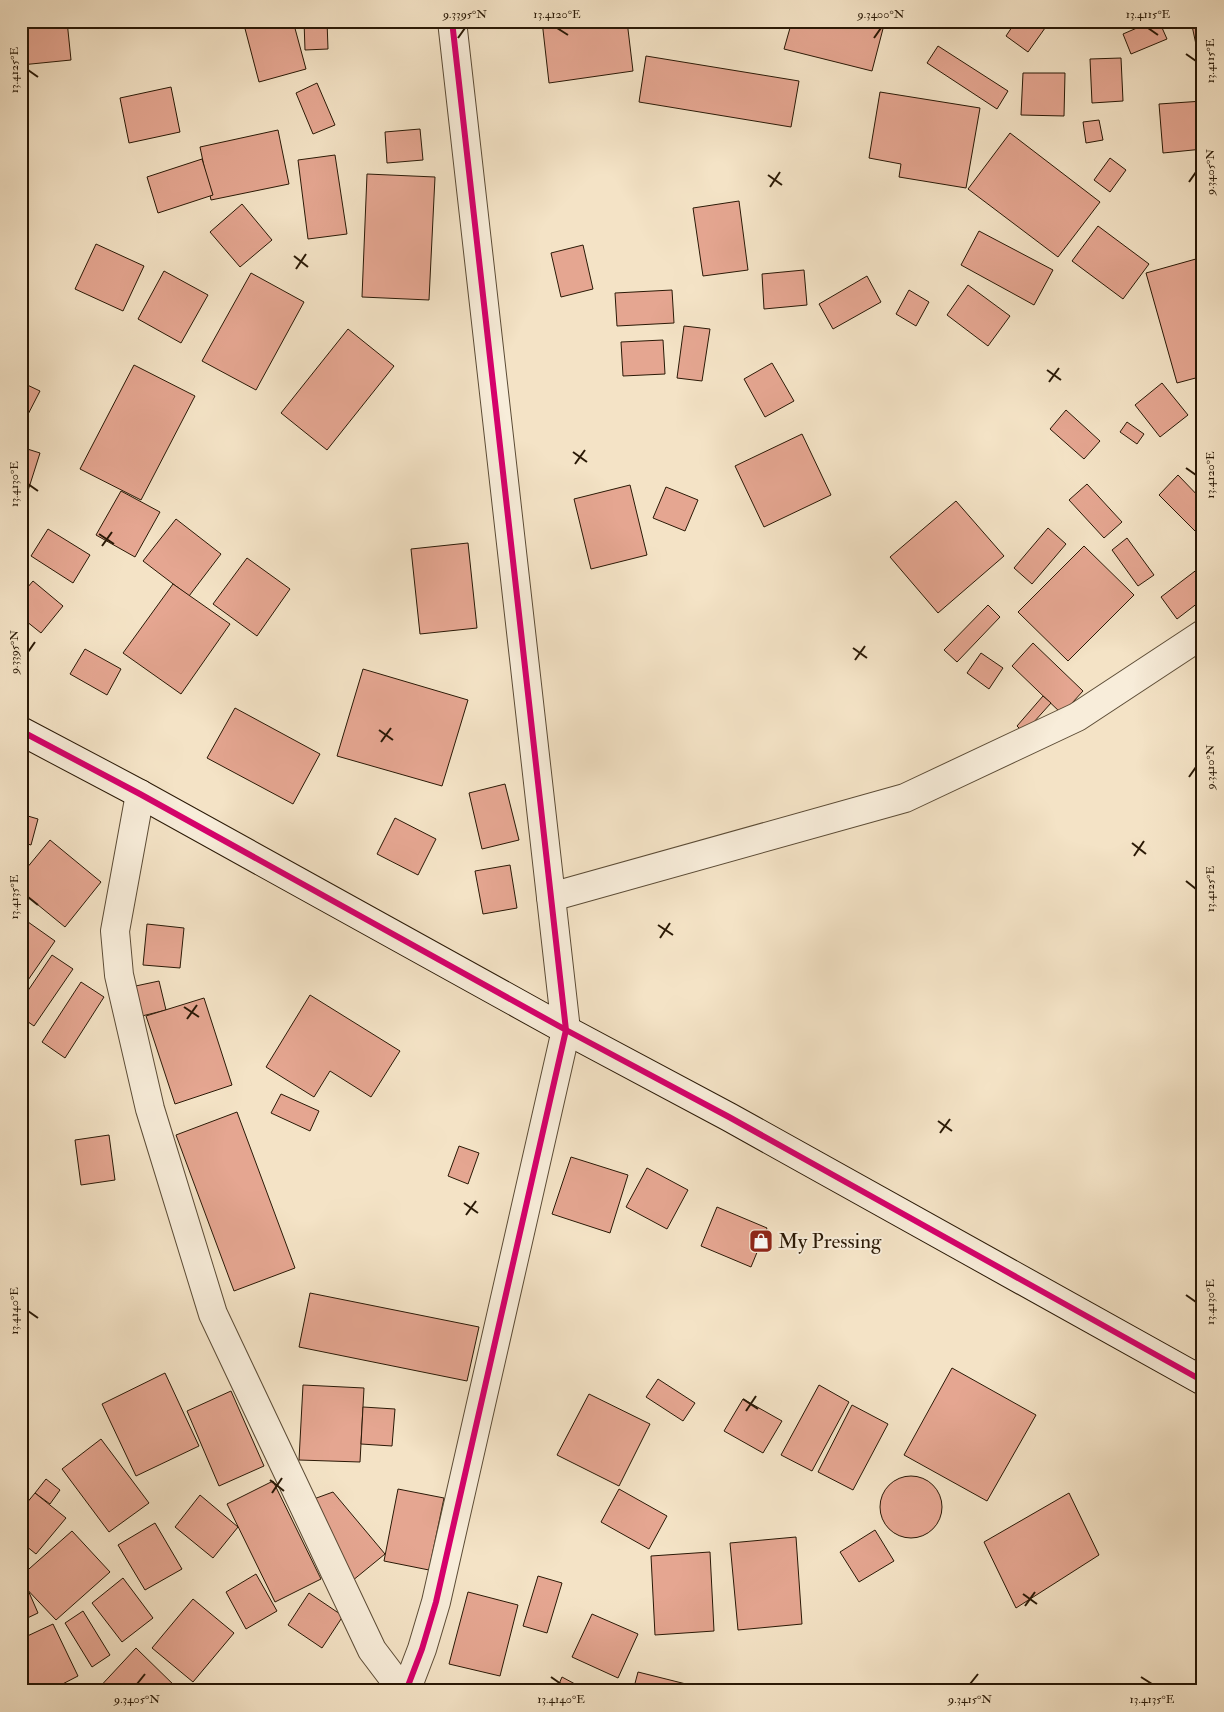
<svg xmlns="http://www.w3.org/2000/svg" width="1224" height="1712" font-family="'IM FELL Double Pica',serif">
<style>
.building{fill:#e5a691;stroke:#2a1906}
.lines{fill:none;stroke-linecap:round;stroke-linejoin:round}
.street-casing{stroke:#5c4c36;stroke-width:30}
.secondary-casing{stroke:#2a1906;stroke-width:30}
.street{stroke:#f8edda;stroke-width:28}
.secondary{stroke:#f8edda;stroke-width:28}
.cycleway-casing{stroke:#f8edda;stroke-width:9}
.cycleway{stroke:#d6006c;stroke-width:6}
.ticks{fill:none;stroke:#2a1906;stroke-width:2}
.labels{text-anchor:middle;stroke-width:4;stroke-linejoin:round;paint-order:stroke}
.poi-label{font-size:21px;fill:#2a1906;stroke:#f8edda;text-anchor:start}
.neatline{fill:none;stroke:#2a1906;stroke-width:2}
.ticks-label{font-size:12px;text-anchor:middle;fill:#2a1906}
</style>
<rect width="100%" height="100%" fill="#f4e3c6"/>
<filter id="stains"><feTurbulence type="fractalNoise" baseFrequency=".004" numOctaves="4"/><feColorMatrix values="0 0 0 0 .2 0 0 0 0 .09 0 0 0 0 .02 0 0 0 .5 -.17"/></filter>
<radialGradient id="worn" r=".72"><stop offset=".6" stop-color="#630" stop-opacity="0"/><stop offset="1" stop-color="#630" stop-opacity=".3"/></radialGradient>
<g class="building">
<path d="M21,21H67L71,60L21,65Z"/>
<path d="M243,21H293L306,69L259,82Z"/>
<path d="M304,21H327L328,49L305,50Z"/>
<path d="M542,21H627L633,71L549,83Z"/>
<path d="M792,21H885L872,71L784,49Z"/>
<path d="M1016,21H1050L1028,52L1006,36Z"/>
<path d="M1153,21H1159L1167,39L1131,54L1123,34Z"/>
<path d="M1191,21H1203V53L1198,54Z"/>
<path d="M938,46L1008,91L997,109L927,63Z"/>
<path d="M646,56L799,81L791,127L639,102Z"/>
<path d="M1121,58L1123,101L1092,103L1090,59Z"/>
<path d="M1023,73H1065L1064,116L1021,115Z"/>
<path d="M317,83L335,125L313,134L296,93Z"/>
<path d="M171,87L180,132L129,143L120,98Z"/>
<path d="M880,92L980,108L966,188L899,177L901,164L869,158Z"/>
<path d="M1203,101V149L1163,153L1159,104Z"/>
<path d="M1099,120L1103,140L1086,143L1083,122Z"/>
<path d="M420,129L423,160L387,163L385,132Z"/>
<path d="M278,130L289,184L211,200L200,147Z"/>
<path d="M1010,133L1100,202L1058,257L968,189Z"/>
<path d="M335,155L347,234L308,239L298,160Z"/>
<path d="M1110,158L1126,170L1110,192L1094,180Z"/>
<path d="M202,159L213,195L158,213L147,177Z"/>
<path d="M367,174L435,177L429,300L362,297Z"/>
<path d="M739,201L748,270L703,276L693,208Z"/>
<path d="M242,204L272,240L240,267L210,232Z"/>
<path d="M1098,226L1149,264L1123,299L1072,261Z"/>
<path d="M979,231L1053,270L1034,305L961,265Z"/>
<path d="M96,244L144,266L123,311L75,289Z"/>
<path d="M583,245L593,289L561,297L551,253Z"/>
<path d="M1203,257V376L1177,383L1146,273Z"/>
<path d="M804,270L807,305L764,309L762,274Z"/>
<path d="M164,271L208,295L181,343L138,319Z"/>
<path d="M251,273L304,302L256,390L202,361Z"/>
<path d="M867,276L881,302L833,329L819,304Z"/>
<path d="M968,285L1010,316L988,346L947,315Z"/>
<path d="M672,290L674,323L617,326L615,293Z"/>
<path d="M909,290L929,302L916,326L896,314Z"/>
<path d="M684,326L710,329L702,381L677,378Z"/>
<path d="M348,329L394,366L327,450L281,413Z"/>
<path d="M663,340L665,374L623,376L621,342Z"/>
<path d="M772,363L794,401L765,417L744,379Z"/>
<path d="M134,365L195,396L141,500L80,469Z"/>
<path d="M21,382L40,391L21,428Z"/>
<path d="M1162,383L1188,415L1160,437L1135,405Z"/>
<path d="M1066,410L1100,441L1084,459L1050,429Z"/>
<path d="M1127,422L1144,434L1137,444L1120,432Z"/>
<path d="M802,434L831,495L764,527L735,466Z"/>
<path d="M21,447L40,453L26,497L21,496Z"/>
<path d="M1178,475L1203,501V539L1159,495Z"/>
<path d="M1087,484L1122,522L1104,538L1069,500Z"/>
<path d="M630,485L647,555L591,569L574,499Z"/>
<path d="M666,487L698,500L685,531L653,518Z"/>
<path d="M121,491L160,512L135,557L96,535Z"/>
<path d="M956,501L1004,556L938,613L890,557Z"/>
<path d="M176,519L221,554L189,596L143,561Z"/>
<path d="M1048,528L1066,544L1032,584L1014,568Z"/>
<path d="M48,529L90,555L73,583L31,556Z"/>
<path d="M1127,538L1154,575L1138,586L1112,550Z"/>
<path d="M468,543L477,628L420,634L411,549Z"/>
<path d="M1084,546L1134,595L1068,661L1018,612Z"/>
<path d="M247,558L290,589L257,636L213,604Z"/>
<path d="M1203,565V599L1177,619L1161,597Z"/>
<path d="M33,581L63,606L41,633L21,617V595Z"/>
<path d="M173,584L230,624L181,694L123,653Z"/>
<path d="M988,605L1000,617L957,662L944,650Z"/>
<path d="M1033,643L1083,691L1062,714L1012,666Z"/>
<path d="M85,649L121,669L107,695L70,674Z"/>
<path d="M981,653L1003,668L989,689L967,673Z"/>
<path d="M363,669L468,700L442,786L337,756Z"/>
<path d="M1043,696L1051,703L1024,733L1017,726Z"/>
<path d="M235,708L320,754L293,804L207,758Z"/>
<path d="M505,784L519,840L482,849L469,793Z"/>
<path d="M21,814L38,819L31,845L21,842Z"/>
<path d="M395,818L436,839L418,875L377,854Z"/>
<path d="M50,840L101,882L65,927L21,891V875Z"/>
<path d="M510,865L517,908L483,914L475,871Z"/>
<path d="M21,917L55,941L26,983L21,980Z"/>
<path d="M147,924L184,928L180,968L143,965Z"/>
<path d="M52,955L73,969L34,1026L21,1017V1001Z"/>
<path d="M159,981L166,1010L138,1017L131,987Z"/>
<path d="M81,982L104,997L65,1058L42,1042Z"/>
<path d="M310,995L400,1051L371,1097L330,1071L314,1097L266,1067Z"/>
<path d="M204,998L232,1085L175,1104L146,1016Z"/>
<path d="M281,1094L319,1111L310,1131L271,1113Z"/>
<path d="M237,1112L295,1268L234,1291L176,1135Z"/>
<path d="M109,1135L115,1180L81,1185L75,1140Z"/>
<path d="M459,1146L479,1153L468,1184L448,1176Z"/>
<path d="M571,1157L628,1175L610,1233L552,1214Z"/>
<path d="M647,1168L688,1190L667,1229L626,1207Z"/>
<path d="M717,1207L767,1228L751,1267L701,1246Z"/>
<path d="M310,1293L479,1327L467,1381L299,1347Z"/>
<path d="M952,1368L1036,1415L987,1501L904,1455Z"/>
<path d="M165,1373L199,1446L136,1476L102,1404Z"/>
<path d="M658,1379L695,1403L683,1421L646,1397Z"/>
<path d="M303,1385L364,1388L360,1462L299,1460Z"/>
<path d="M819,1385L849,1402L812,1471L781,1455Z"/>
<path d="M231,1391L264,1466L219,1486L187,1411Z"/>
<path d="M589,1394L650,1424L619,1486L557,1455Z"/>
<path d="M743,1399L782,1421L763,1453L724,1431Z"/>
<path d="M852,1405L888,1424L853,1490L818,1472Z"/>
<path d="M363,1407L395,1409L392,1446L361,1444Z"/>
<path d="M101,1439L149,1503L109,1532L62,1469Z"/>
<circle cx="911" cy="1507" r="31"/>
<path d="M46,1479L60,1490L50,1504L35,1493Z"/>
<path d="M273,1481L321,1579L275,1602L227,1504Z"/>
<path d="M398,1489L444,1498L429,1570L384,1561Z"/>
<path d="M619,1489L667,1516L649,1549L601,1522Z"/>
<path d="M333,1492L385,1554L352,1581L311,1500Z"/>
<path d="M35,1493L66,1518L36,1554L21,1542V1510Z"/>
<path d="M1069,1493L1099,1555L1016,1608L984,1542Z"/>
<path d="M200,1495L238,1527L213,1558L175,1527Z"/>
<path d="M155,1523L182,1569L145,1590L118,1545Z"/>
<path d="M875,1530L894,1561L859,1582L840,1552Z"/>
<path d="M72,1531L110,1572L56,1620L21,1583V1576Z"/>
<path d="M796,1537L802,1624L738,1630L730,1543Z"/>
<path d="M710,1552L714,1631L655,1635L651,1556Z"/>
<path d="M21,1574L38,1613L21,1621Z"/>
<path d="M256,1574L277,1611L246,1629L226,1592Z"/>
<path d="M538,1576L562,1583L547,1633L523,1626Z"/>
<path d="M123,1578L153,1618L122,1642L92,1603Z"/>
<path d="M468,1592L518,1605L500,1676L449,1664Z"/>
<path d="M309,1593L343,1616L322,1648L288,1625Z"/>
<path d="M193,1599L234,1633L193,1682L152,1648Z"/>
<path d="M83,1611L110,1655L92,1667L65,1623Z"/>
<path d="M592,1614L638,1634L618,1678L572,1657Z"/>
<path d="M53,1624L78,1676L49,1691H21V1639Z"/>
<path d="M136,1648L180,1691H96Z"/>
<path d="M638,1672L710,1690V1691H633Z"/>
<path d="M562,1677L588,1691H556Z"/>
<path d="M323,1684L331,1691H317Z"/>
</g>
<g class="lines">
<g class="street-casing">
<g id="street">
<path d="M140,794L115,931L119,975L150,1109L213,1314L372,1650L403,1691"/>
<path d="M551,897L905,798L1077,717L1203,634"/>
<path d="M406,1691L422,1649L436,1602L566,1030L452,21"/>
</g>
</g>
<g class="secondary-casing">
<path id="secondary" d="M21,731L140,794L566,1030L729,1117L1203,1381"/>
</g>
<use href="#street" class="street"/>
<use href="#secondary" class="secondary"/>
<g class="cycleway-casing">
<g id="cycleway">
<path d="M21,731L140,794L566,1030L729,1117L1203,1381"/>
<path d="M406,1691L422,1649L436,1602L566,1030L452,21"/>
</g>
</g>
<use href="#cycleway" class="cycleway"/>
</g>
<path class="ticks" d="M557,28L568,35M1148,28L1158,35M458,38L465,28M874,38L881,28M1186,54L1196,61M28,70L38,77M768,175L782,185M1189,182L1196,172M770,187L780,172M294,256L308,267M296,269L306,254M1047,370L1061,380M1049,382L1059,368M573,452L587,462M575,464L585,450M1186,468L1196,475M28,484L38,491M99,534L114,544M102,546L112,532M853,648L867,658M28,652L35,642M855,660L865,646M379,730L393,740M381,742L391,728M1189,777L1196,767M1132,843L1146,854M1134,856L1144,841M1186,881L1196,889M28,897L38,905M658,925L673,935M660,938L670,923M184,1007L199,1017M187,1019L197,1005M938,1121L952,1131M940,1133L950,1119M464,1203L478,1213M466,1215L476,1201M1186,1295L1196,1302M28,1311L38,1318M743,1399L758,1409M746,1411L756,1396M270,1480L284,1491M272,1493L282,1478M1023,1594L1037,1604M1025,1606L1035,1592M551,1677L561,1684M1141,1677L1152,1684M137,1684L145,1674M970,1684L978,1674"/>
<defs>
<g id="shop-square" transform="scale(1.25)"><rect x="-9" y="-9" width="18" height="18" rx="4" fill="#8f2418" stroke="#f8edda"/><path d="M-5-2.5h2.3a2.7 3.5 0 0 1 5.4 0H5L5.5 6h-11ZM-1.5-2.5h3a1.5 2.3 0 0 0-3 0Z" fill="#fff"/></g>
</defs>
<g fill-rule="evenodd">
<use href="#shop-square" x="761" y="1241"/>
</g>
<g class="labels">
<g class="poi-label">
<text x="778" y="1248">My Pressing</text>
</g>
</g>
<rect width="1224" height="1712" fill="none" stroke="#f4e3c6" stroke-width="55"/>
<rect x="28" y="28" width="1168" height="1656" class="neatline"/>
<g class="ticks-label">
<text x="465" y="18">9.3395°N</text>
<text x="557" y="18">13.4120°E</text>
<text x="881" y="18">9.3400°N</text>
<text x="1148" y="18">13.4115°E</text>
<text transform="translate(1210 61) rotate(-90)" y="4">13.4115°E</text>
<text transform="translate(14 70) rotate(-90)" y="4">13.4125°E</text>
<text transform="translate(1210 172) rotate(-90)" y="4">9.3405°N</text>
<text transform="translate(1210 475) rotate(-90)" y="4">13.4120°E</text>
<text transform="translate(14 484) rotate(-90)" y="4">13.4130°E</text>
<text transform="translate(14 652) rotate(-90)" y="4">9.3395°N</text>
<text transform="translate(1210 767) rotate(-90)" y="4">9.3410°N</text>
<text transform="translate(1210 889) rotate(-90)" y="4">13.4125°E</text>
<text transform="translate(14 897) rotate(-90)" y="4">13.4135°E</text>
<text transform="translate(1210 1302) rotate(-90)" y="4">13.4130°E</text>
<text transform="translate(14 1311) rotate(-90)" y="4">13.4140°E</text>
<text x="137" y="1703">9.3405°N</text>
<text x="561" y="1703">13.4140°E</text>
<text x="970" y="1703">9.3415°N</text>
<text x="1152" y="1703">13.4135°E</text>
</g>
<rect width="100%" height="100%" filter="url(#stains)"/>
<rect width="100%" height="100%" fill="url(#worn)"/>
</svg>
